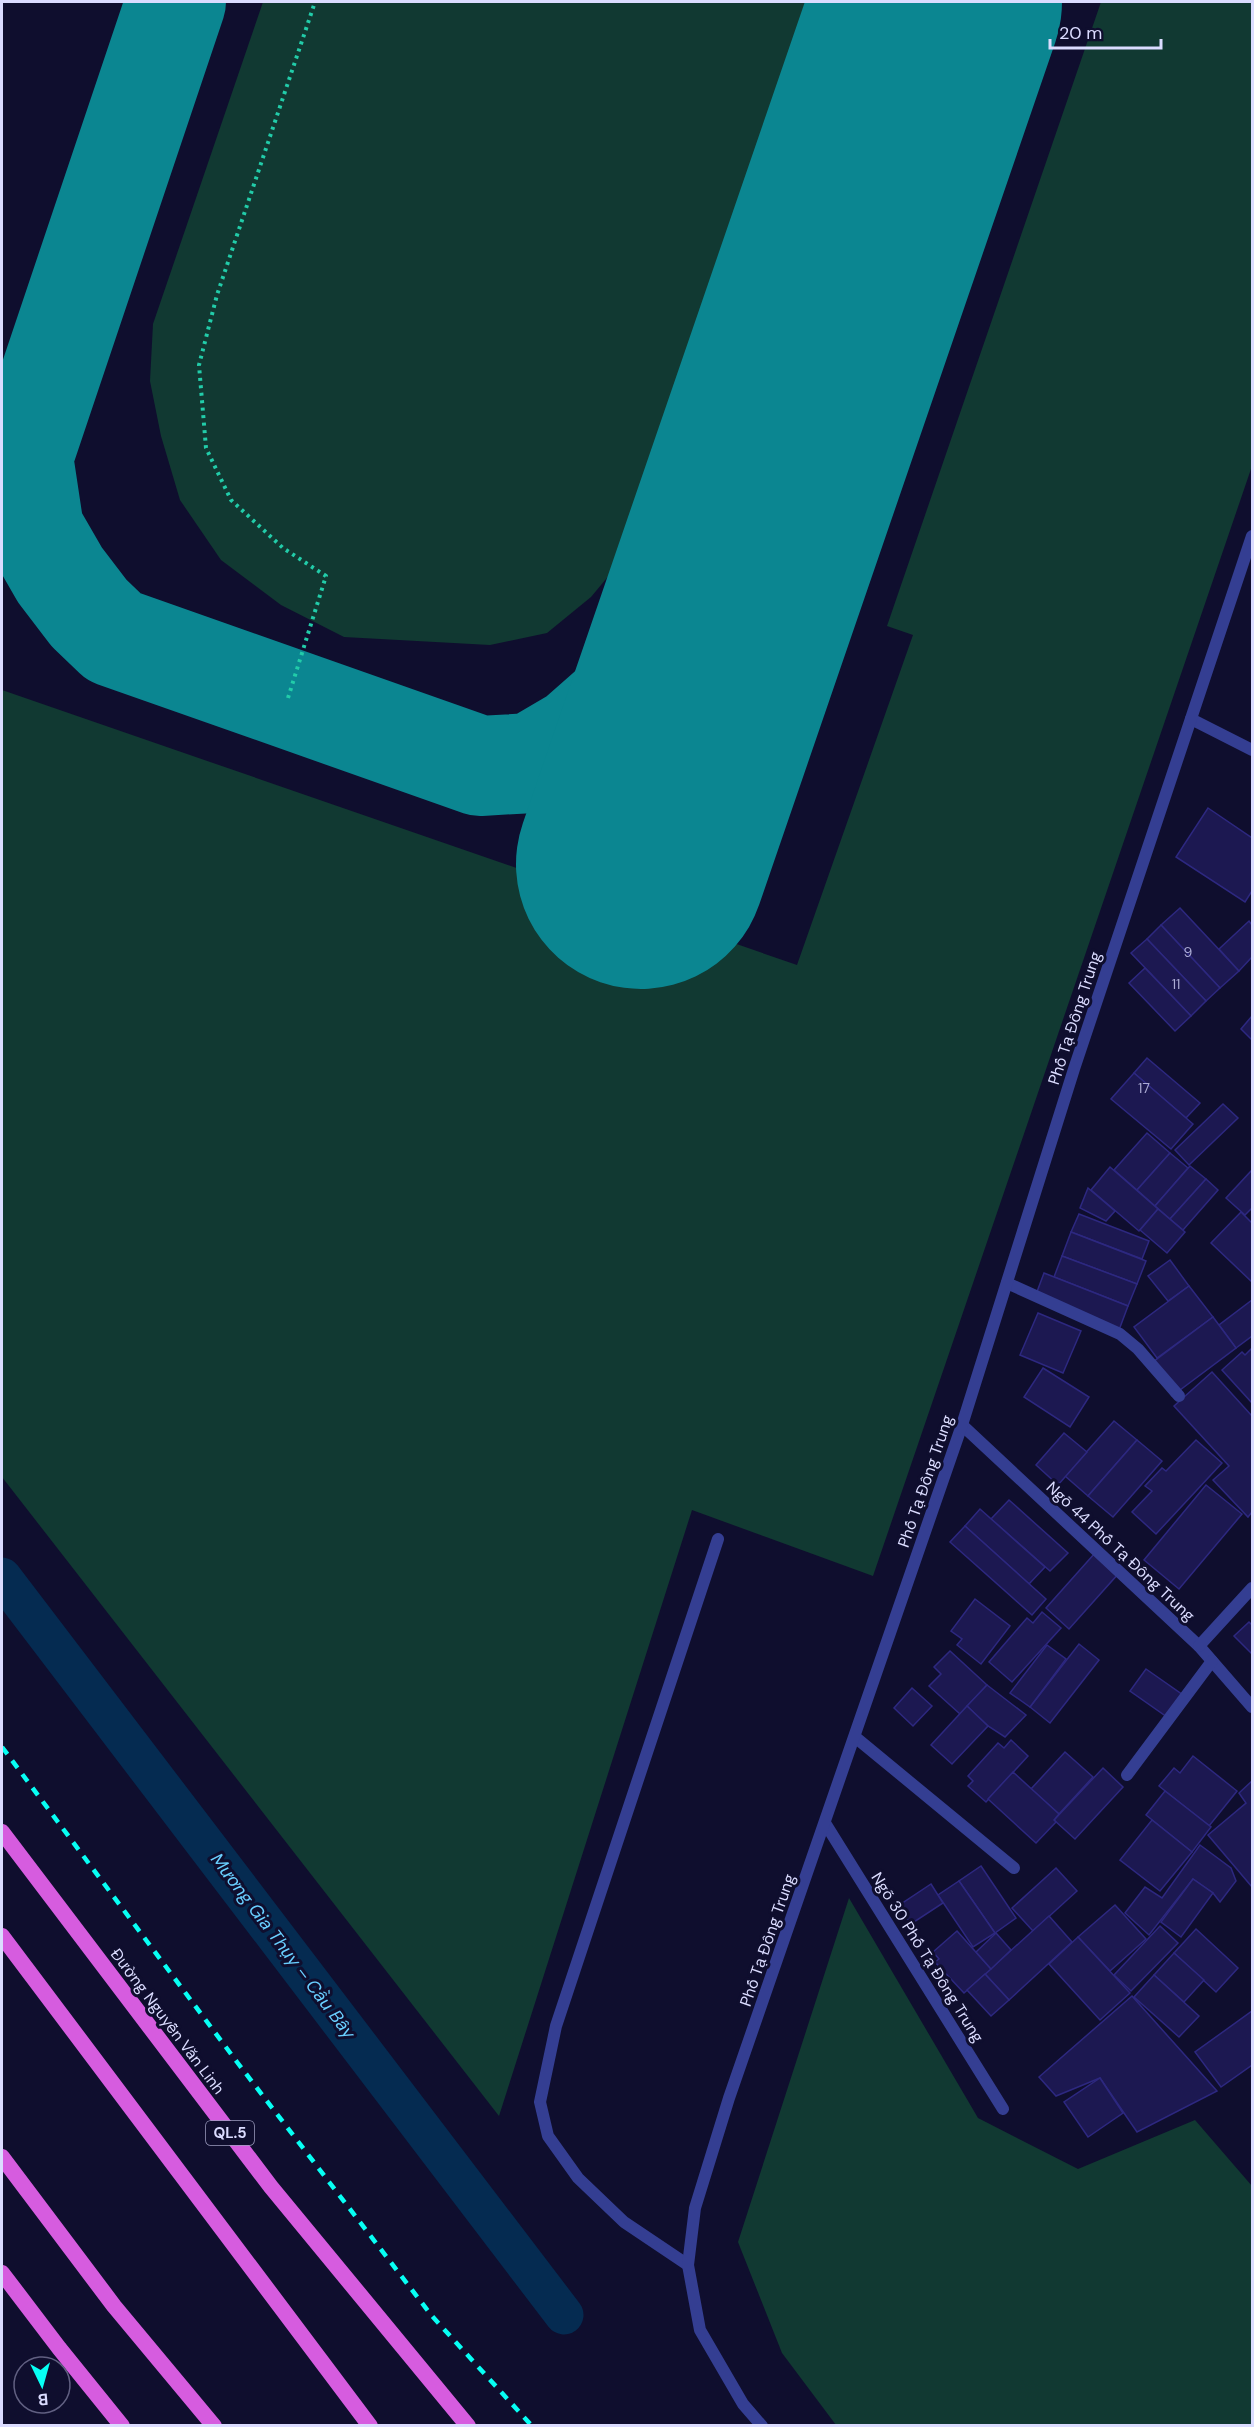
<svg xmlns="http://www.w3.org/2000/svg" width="1254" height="2427" font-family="'DM Sans',sans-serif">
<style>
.green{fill:#113932}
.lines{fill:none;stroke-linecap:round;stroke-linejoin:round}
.canal{stroke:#052b51;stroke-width:39}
.taxiway{stroke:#0b8691;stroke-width:100}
.runway{stroke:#0b8691;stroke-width:250}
.building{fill:#1c1851;stroke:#2d2880;stroke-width:1.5}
.path{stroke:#22cca9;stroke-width:4;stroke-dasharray:3 4.5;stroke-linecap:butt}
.service{stroke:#343e92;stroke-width:12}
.minor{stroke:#343e92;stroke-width:12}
.tertiary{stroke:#343e92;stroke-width:12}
.trunk{stroke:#d65cdf;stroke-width:16}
.rail{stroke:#07fff4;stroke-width:4.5;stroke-dasharray:9 8;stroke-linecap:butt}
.labels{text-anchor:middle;stroke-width:6;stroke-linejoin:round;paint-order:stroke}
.number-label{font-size:14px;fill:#ababd4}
.shield{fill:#0f0e2e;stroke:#9e9ec0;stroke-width:1.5}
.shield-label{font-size:15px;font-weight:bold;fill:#dbdcff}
.street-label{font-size:16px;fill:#dbdcff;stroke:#0f0e2e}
.water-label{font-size:18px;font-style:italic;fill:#69cfff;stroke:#0f0e2e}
</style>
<rect width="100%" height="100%" fill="#0f0e2e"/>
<g class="green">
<path d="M263,2H819L631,549L591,597L547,633L490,645L344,637L281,605L221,560L180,500L161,436L150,381L153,324Z"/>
<path d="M1101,2H1252V466L873,1576L692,1510L499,2116L2,1477V690L797,965L913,635L887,626Z"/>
<path d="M849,1898L978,2118L1078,2169L1195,2120L1252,2186V2425H836L782,2353L738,2242Z"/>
</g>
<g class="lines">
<path class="canal" d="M2,1577L564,2315"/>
<path class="taxiway" d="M176,2L23,457L34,530L60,575L89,613L114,637L480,766L532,763L576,737L643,678L755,532"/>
<path class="runway" d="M641,864L937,2"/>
</g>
<g class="building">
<path d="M1208,808L1252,838V891L1245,902L1176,857Z"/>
<path d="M1180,908L1239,971L1220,988L1161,925Z"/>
<path d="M1249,921L1252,925V957L1239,971L1219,949Z"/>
<path d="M1161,925L1220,988L1206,1001L1147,939Z"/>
<path d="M1147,939L1206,1001L1191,1016L1131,953Z"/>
<path d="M1145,968L1191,1016L1175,1031L1129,983Z"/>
<path d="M1252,1016V1040L1241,1029Z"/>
<path d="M1147,1058L1200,1103L1186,1118L1134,1073Z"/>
<path d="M1134,1073L1193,1124L1171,1149L1111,1099Z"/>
<path d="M1223,1104L1238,1118L1189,1165L1175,1150Z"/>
<path d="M1147,1133L1170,1153L1137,1190L1114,1170Z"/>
<path d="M1170,1153L1188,1168L1155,1206L1137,1190Z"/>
<path d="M1190,1166L1206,1179L1170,1219L1155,1206Z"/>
<path d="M1110,1167L1158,1209L1139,1231L1091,1190Z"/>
<path d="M1252,1170V1208L1245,1215L1226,1198Z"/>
<path d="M1206,1179L1218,1190L1183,1230L1170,1219Z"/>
<path d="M1088,1188L1115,1211L1106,1221L1080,1208Z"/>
<path d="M1158,1209L1185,1232L1167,1253L1140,1230Z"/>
<path d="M1241,1212L1252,1223V1282L1211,1243Z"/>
<path d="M1079,1214L1149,1241L1142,1259L1071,1232Z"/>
<path d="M1071,1232L1146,1261L1137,1284L1062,1256Z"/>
<path d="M1062,1256L1137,1284L1128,1306L1054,1277Z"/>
<path d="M1170,1260L1189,1286L1168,1301L1148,1276Z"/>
<path d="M1044,1273L1128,1306L1119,1330L1035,1297Z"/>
<path d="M1189,1286L1213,1317L1157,1358L1134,1327Z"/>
<path d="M1252,1300V1336L1236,1348L1219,1325Z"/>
<path d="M1038,1313L1081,1331L1063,1373L1020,1355Z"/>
<path d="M1213,1317L1236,1348L1172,1396L1149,1365Z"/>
<path d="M1252,1348V1403L1222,1370L1242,1352L1245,1355Z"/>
<path d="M1043,1368L1089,1397L1070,1427L1024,1397Z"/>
<path d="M1212,1372L1252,1416V1512L1248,1517L1213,1480L1229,1466L1174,1406Z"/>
<path d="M1114,1421L1137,1440L1088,1496L1065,1476Z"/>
<path d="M1064,1433L1087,1452L1058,1485L1036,1465Z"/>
<path d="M1137,1440L1162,1461L1113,1517L1088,1496Z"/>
<path d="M1196,1440L1222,1463L1156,1534L1132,1512L1152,1491L1145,1486L1162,1468L1166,1471Z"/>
<path d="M1206,1485L1242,1514L1179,1589L1144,1560Z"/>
<path d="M1009,1500L1068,1553L1050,1571L991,1519Z"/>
<path d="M980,1509L1045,1567L1029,1584L965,1526Z"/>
<path d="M965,1526L1046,1599L1032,1615L950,1542Z"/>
<path d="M1095,1553L1119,1573L1069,1629L1046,1608Z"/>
<path d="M975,1599L1010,1626L981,1664L957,1645L962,1639L951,1631Z"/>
<path d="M1042,1612L1061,1628L1012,1682L989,1662L1027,1618L1033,1623Z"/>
<path d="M1249,1622L1252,1625V1654L1234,1636Z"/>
<path d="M1079,1644L1099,1660L1050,1723L1030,1707Z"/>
<path d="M1047,1645L1066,1659L1030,1707L1010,1693Z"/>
<path d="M950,1651L987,1685L960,1714L929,1686L941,1674L934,1667Z"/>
<path d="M1146,1669L1183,1695L1167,1717L1130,1691Z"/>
<path d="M987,1685L1026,1715L1005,1737L988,1726L967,1706Z"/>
<path d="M912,1688L932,1706L913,1726L894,1708Z"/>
<path d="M967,1706L988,1726L952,1764L931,1745Z"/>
<path d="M1011,1740L1028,1756L986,1802L968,1786L973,1781L968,1776L998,1743L1004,1748Z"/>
<path d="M1065,1752L1093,1777L1059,1814L1031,1789Z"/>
<path d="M1193,1756L1237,1791L1209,1826L1159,1786L1174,1768L1180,1773Z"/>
<path d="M1103,1768L1123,1787L1075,1839L1054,1820Z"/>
<path d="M1013,1772L1059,1814L1054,1820L1056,1822L1036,1843L988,1799Z"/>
<path d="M1252,1781V1887L1208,1835L1246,1803L1239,1793Z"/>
<path d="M1165,1791L1211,1827L1192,1852L1146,1815Z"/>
<path d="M1152,1820L1192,1852L1160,1891L1120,1860Z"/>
<path d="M1200,1845L1231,1868L1236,1881L1220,1902L1213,1893L1193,1879L1149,1935L1125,1913L1145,1887L1162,1898Z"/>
<path d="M981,1866L1016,1918L995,1933L959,1881Z"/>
<path d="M1056,1868L1077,1891L1033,1931L1012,1908Z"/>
<path d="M1193,1879L1213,1893L1181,1937L1161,1922Z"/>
<path d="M959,1881L995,1933L973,1947L938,1895Z"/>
<path d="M931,1884L943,1903L911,1924L898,1906Z"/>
<path d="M1115,1905L1146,1939L1110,1971L1078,1937Z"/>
<path d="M1049,1916L1072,1942L1009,2000L985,1974Z"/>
<path d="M1160,1926L1178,1943L1131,1991L1114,1975Z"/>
<path d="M1196,1929L1238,1968L1216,1992L1174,1953Z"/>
<path d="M957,1931L991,1969L964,1993L935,1962L939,1959L933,1952Z"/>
<path d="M996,1933L1011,1950L991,1969L976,1952Z"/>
<path d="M1078,1937L1130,1993L1100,2020L1049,1964Z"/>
<path d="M1174,1953L1204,1980L1184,2002L1154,1975Z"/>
<path d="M985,1974L1009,2000L991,2016L967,1990Z"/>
<path d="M1154,1975L1199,2016L1179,2037L1134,1997Z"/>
<path d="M1132,1996L1217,2091L1137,2132L1100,2078L1056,2096L1039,2077Z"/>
<path d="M1252,2011V2065L1221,2087L1195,2052Z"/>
<path d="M1100,2078L1123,2113L1088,2137L1064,2102Z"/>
</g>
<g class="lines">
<path class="path" d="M288,698L326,576L283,548L231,500L206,448L199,365L217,295L315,2"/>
<g class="service">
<path d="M1007,1283L1120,1334L1138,1349L1179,1396"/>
<path d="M688,2265L624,2222L578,2178L548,2136L540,2102L556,2026L718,1539"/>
</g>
<g class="minor">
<path d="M1191,719L1252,750"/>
<path d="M962,1425L1199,1646L1252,1707"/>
<path d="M1199,1646L1252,1588"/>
<path d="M855,1737L1014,1868"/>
<path d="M1127,1775L1212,1661"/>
<path d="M825,1823L1003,2109"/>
</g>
<path class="tertiary" d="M762,2426L743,2404L700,2330L688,2265L695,2208L729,2098L962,1425L1074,1069L1252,536"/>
<g class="trunk">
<path d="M2,1832L271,2187L468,2426"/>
<path d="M2,1936L370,2426"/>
<path d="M2,2157L114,2306L214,2426"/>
<path d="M2,2273L59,2348L122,2426"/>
</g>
<path class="rail" d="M2,1747L237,2062L432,2316L532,2426"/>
</g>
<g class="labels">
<g class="number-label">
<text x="1188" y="957">9</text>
<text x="1176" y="989">11</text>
<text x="1144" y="1093">17</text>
</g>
<rect class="shield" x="206" y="2121" width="48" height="24" rx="4.5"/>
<g class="shield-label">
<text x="230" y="2138">QL.5</text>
</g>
<g class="street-label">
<text transform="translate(1074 1018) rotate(-72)" y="6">Phố Tạ Đông Trung</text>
<text transform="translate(925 1481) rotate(-71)" y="6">Phố Tạ Đông Trung</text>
<text transform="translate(1121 1551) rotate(43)" y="6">Ngõ 44 Phố Tạ Đông Trung</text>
<text transform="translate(767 1940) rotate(-71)" y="6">Phố Tạ Đông Trung</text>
<text transform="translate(928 1957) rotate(58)" y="6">Ngõ 30 Phố Tạ Đông Trung</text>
<text transform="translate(168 2021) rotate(53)" y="6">Đường Nguyễn Văn Linh</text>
</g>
<g class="water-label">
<text transform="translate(283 1946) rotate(53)" y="6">Mương Gia Thụy – Cầu Bây</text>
</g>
</g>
<rect width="1254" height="2427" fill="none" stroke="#dbdcff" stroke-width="6"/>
<g transform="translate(42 2385) rotate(175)"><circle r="28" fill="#0f0e2e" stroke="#616082" stroke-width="1.5"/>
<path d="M0-4.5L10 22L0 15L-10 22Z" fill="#07fff4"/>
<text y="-9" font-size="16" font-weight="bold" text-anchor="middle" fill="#dbdcff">B</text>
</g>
<path d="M1050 39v9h111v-9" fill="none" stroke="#dbdcff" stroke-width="3"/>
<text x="1059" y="39" font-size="18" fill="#dbdcff" stroke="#0f0e2e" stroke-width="4.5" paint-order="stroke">20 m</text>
</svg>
